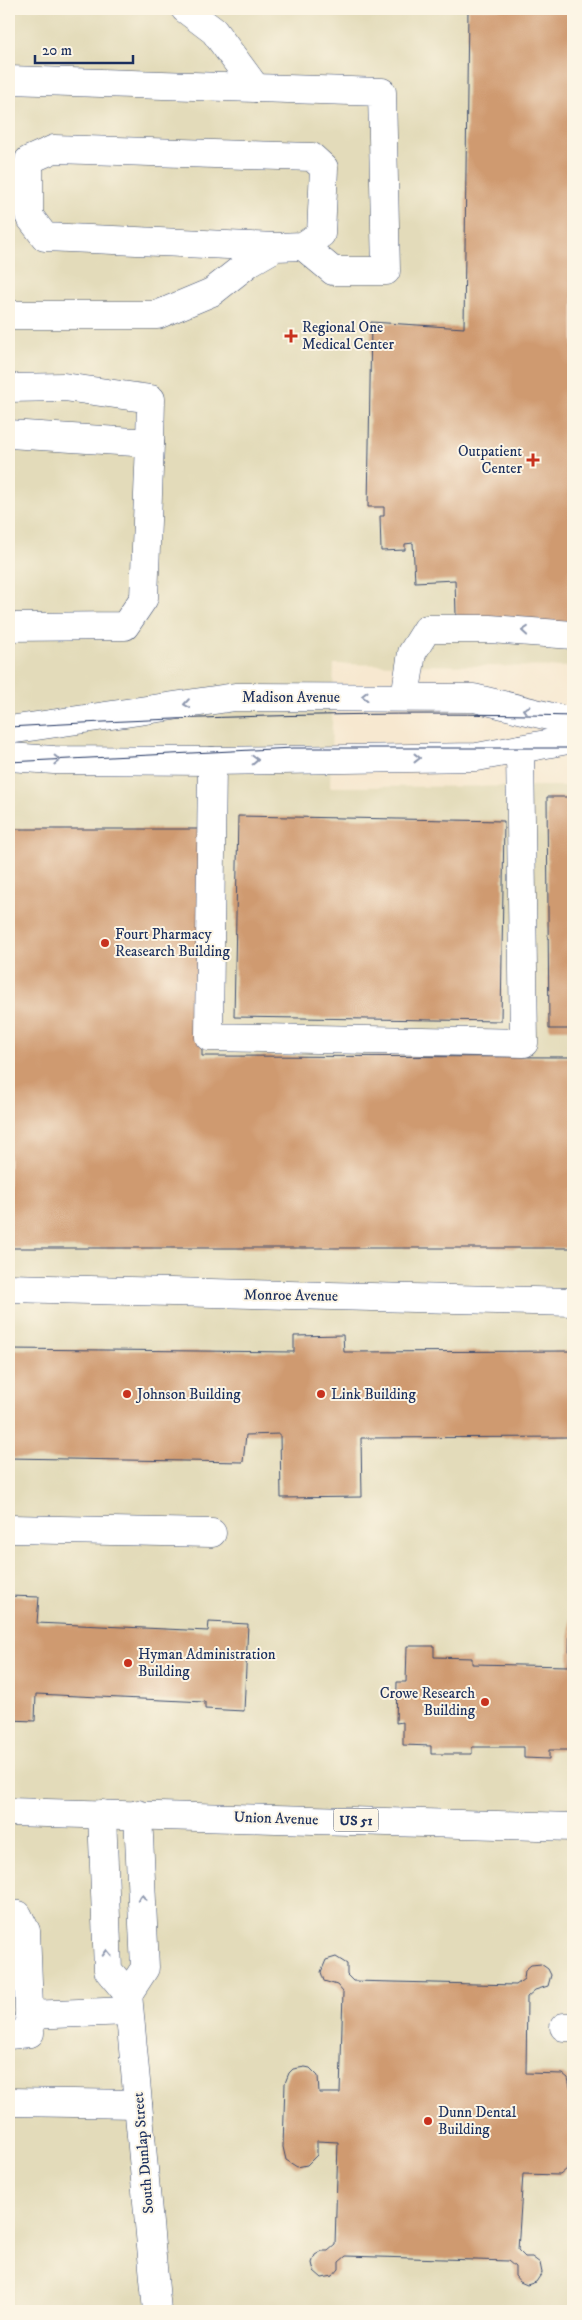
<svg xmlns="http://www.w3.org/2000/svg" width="582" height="2320" font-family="'IM FELL DW Pica',serif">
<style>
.built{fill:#e3dbba}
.building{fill:#cf9a6f}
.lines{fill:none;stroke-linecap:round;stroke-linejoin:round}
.minor-casing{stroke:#3c4b6f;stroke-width:29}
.major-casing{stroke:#3c4b6f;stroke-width:29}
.minor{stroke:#fff;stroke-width:28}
.major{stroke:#fff;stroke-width:28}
.tram{stroke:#1b2f5e;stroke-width:1}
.oneway{stroke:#8d97ae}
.poi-dot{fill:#c8321e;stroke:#fcf5e5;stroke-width:2}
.labels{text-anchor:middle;stroke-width:4;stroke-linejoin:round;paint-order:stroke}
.shield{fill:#fcf5e5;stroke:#5e6a86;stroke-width:1}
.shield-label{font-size:14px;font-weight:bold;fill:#1b2f5e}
.poi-label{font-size:15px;fill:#1b2f5e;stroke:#fcf5e5;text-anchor:start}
.street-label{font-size:15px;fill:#1b2f5e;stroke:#fcf5e5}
</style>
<rect width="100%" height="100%" fill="#fcf5e5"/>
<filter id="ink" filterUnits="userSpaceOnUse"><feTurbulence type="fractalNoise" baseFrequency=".02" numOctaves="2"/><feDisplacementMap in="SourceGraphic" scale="10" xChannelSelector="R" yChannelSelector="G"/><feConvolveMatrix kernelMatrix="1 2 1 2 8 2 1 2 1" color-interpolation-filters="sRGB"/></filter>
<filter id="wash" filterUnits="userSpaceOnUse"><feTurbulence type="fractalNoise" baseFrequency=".0096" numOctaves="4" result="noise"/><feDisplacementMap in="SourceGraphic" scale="20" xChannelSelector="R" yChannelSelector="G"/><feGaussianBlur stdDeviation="1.12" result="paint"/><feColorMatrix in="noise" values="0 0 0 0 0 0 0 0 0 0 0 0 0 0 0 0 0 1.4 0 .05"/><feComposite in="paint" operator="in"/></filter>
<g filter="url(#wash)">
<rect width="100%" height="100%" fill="#f7e8d0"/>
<path class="built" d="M9,9H573V667L334,664L330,787L573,786V2311H9Z"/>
<g id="blocks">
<g class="building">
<path d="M468,9H573V622L505,625L456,615L455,580L415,582L413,543L405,544V550L381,551L380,516H384V507H368L371,322L464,328Z"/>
<path d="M547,797H573V1029H549Z"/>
<path d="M238,816L504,821L501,1021L234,1017Z"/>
<path d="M9,829H202V1056L573,1057V1248H9Z"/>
<path d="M343,1335L344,1352L573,1351V1437L361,1438L362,1497L281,1498L280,1434L246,1435L243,1462L9,1458V1349L294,1352V1336Z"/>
<path d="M572,1508L573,1750H549V1759L524,1758V1747H472V1754H431V1746L403,1745V1722L396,1723L397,1682H406L407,1646H434V1657L472,1658V1664L569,1666Z"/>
<path d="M9,1596L39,1597L37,1623L208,1631L209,1622L248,1624L244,1711L205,1709V1702L36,1694L35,1721L9,1720Z"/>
<path d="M336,1957L347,1964V1975L353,1981L516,1985L524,1979L525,1970L531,1965L541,1964L548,1969L551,1975L548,1986L535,1990L527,1997L526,2073L563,2074L568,2078L573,2100V2151H570L567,2169L560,2175L523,2174L518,2250L525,2257H532L540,2263L542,2273L536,2282L527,2285L520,2282L515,2276V2267L508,2261L346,2256L339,2262V2269L333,2276L322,2278L314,2271L312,2263L315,2255L322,2251H328L335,2245L338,2142L317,2141V2155L307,2165L297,2167L286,2160L283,2147L285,2083L289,2073L293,2069L305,2067L310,2068L318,2076L319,2093H340L343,1992L337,1985L324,1981L321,1972L326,1960Z"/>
</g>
</g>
</g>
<g filter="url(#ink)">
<use href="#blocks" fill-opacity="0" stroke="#3c4b6f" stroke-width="1"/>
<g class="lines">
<g class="minor-casing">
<g id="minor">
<path d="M185,9L214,31L256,88"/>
<path d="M9,80L382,92L386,271H333L303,246"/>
<path d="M9,315H157L212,292L250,262L276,247L303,246L321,234L324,168L312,157L54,149L29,160V216L45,237L276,247"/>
<path d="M9,388L64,387L151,399L150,443L9,434"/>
<path d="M9,627L125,626L144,598L150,443"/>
<path d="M405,697L412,653L427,629H490L573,635"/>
<path d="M9,730L235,697L474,698L573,722"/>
<path d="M9,757L54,760L212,761L477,757L573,739"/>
<path d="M212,761L209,1037L524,1043L520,749"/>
<path d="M9,1288L573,1302"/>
<path d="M11,1529L212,1533"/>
<path d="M102,1814L108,1970L128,1994L157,2311"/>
<path d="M9,1914L18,1915L26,1931L30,2033L9,2035"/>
<path d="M128,1994L145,1968L138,1814"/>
<path d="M29,2015L129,2011"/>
<path d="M564,2027H573"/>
<path d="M9,2102L138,2104"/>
</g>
</g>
<g class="major-casing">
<path id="major" d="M9,1812L573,1827"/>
</g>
<use href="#minor" class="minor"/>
<use href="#major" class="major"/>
<g class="tram">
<path d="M9,727C197,716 385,711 573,716"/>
<path d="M9,762L293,748H573"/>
</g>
</g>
<defs><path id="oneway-chevron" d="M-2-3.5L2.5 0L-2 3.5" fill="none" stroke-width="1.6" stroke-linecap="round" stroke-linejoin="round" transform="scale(1.25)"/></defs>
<g class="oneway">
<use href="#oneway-chevron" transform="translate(525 631) rotate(-175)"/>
<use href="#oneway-chevron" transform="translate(365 696) rotate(-180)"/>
<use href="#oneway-chevron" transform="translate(187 704) rotate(172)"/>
<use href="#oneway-chevron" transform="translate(526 710) rotate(-167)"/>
<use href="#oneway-chevron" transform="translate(417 758)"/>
<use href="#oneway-chevron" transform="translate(57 760) rotate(1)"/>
<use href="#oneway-chevron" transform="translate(255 760) rotate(-2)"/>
<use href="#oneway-chevron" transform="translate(142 1898) rotate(-93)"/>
<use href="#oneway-chevron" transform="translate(107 1953) rotate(-92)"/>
</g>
</g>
<g class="poi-dot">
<path d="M288.5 328.5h5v5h5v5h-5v5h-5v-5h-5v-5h5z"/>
<path d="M530.5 452.5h5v5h5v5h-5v5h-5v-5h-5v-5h5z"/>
<circle cx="105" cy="943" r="5"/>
<circle cx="127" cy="1394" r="5"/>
<circle cx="321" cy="1394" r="5"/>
<circle cx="128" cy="1663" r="5"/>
<circle cx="485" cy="1702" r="5"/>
<circle cx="428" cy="2121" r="5"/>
</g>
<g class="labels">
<rect class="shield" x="333.5" y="1808.5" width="45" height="23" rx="4"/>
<g class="shield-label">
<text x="356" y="1825">US 51</text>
</g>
<g class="poi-label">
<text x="302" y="332">Regional One<tspan x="302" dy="17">Medical Center</tspan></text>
<text x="522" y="456" text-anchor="end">Outpatient<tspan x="522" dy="17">Center</tspan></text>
<text x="115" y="939">Fourt Pharmacy<tspan x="115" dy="17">Reasearch Building</tspan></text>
<text x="137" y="1399">Johnson Building</text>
<text x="331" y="1399">Link Building</text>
<text x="138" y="1659">Hyman Administration<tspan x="138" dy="17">Building</tspan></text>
<text x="475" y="1698" text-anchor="end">Crowe Research<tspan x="475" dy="17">Building</tspan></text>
<text x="438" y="2117">Dunn Dental<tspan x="438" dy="17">Building</tspan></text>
</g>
<g class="street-label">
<text x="291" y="702">Madison Avenue</text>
<text transform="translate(291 1295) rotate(1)" y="5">Monroe Avenue</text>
<text transform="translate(276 1818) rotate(2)" y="5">Union Avenue</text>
<text transform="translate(143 2153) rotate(-95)" y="5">South Dunlap Street</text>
</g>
</g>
<rect width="582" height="2320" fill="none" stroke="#fcf5e5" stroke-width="30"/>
<path d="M35 55v8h98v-8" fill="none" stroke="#1b2f5e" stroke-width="2.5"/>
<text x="42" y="55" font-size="15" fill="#1b2f5e" stroke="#fcf5e5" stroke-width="4" paint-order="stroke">20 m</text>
</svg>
